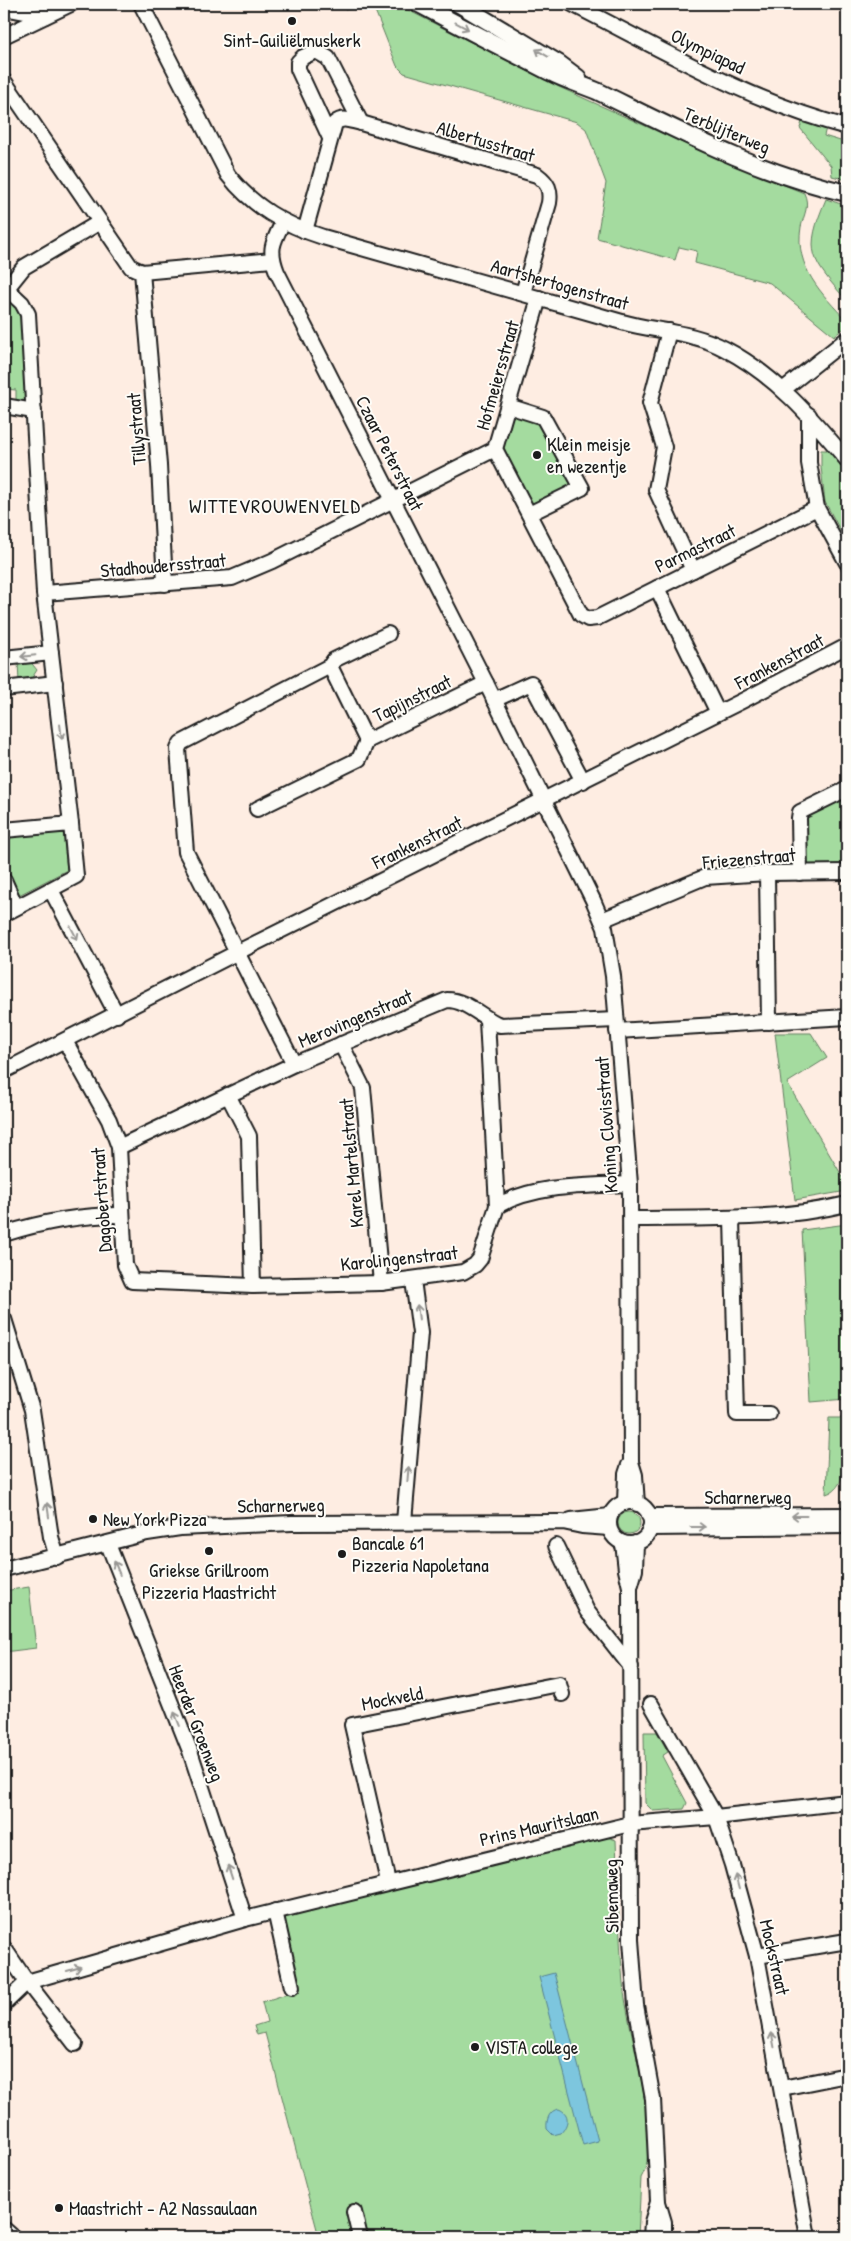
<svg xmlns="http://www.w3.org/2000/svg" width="851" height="2241" font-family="'Patrick Hand',sans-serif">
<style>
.green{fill:#a4db9f;stroke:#607c5e}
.water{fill:#7dc6de;stroke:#568290}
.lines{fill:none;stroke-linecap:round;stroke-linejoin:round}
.minor-casing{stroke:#1c1c1c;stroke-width:18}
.major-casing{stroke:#1c1c1c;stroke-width:20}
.minor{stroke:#fdfcf7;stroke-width:14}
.major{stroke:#fdfcf7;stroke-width:16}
.oneway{stroke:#989794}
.poi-dot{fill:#1c1c1c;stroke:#fdfcf7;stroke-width:2}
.labels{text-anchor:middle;stroke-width:4;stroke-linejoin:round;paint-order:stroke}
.poi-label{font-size:19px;fill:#1c1c1c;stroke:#fdfcf7;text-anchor:start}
.street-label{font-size:19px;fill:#1c1c1c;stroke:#fdfcf7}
.neighbourhood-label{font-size:20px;letter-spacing:1px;fill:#1c1c1c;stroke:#fdfcf7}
</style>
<rect width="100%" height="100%" fill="#feede2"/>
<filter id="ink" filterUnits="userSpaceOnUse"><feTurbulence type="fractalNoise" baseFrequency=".02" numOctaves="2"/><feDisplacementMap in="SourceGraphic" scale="10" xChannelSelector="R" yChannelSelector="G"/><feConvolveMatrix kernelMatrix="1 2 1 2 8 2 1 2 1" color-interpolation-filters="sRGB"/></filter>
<g filter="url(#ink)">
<g class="green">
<path d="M349,4H396L559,87L712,156L804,193C810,206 804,214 801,227C794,267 822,294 847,321V326L834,336L770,283L695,263L697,251L679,247L675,260L597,238L606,183L586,129L577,122L404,73L397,66L376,13L370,7L358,6L345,10Z"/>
<path d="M803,119L826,127L824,136L847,143V180L832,176L831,166L800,128Z"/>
<path d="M826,199L847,206V301C811,259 803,253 826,199Z"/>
<path d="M7,296L20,309L22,315L28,403L16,402V390L4,389V303Z"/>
<path d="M510,408L542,419L576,486L530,512L497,449Z"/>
<path d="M821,450H830L847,468V543L825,502L821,467Z"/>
<path d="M29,660L37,670L30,681L19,683L18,661Z"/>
<path d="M847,791V870L802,871L806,811Z"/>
<path d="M63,831L67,870L19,895L4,861V837Z"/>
<path d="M775,1033H811L827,1058L787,1083L847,1184V1191L795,1200Z"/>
<path d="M847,1224V1399L811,1402L802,1230Z"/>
<path d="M829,1418H847C847,1439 851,1488 826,1494Z"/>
<circle cx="629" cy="1523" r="11"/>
<path d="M29,1587L36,1648L4,1652V1591Z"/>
<path d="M644,1732H657L668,1752L662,1756L687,1803L684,1809L653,1811L645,1803Z"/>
<path d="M601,1835L616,1840C618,1888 619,1936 623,1984C627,2029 664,2143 641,2178L638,2237H319L265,2033L257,2035L254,2026L267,2022L262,2002L296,1991L280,1917Z"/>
</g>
<g class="water">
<path d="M554,1973L598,2141L583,2145L539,1977Z"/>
<path d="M559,2109C571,2114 568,2125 561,2133L553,2135L547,2129C546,2120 549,2110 559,2109Z"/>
</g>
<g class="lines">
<g class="minor-casing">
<g id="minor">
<path d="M141,4L228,175C253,207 285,225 323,237C423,265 523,293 622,322C657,332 692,331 725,349C775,375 811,417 847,460"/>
<path d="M572,4C661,49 750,102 847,127"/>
<path d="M4,8L45,16"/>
<path d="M4,36L71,4"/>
<path d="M4,81L131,267L142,272L272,260"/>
<path d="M330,138L298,69V62L303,57L316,51L328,58L361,123"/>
<path d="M283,222C273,242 268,249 277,272L486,683L593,900L605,928L613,976L630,1184L631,1462L635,1475L637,1504"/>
<path d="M305,231L335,123C343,116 351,121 361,123L537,175C548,183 551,190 549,203L523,293"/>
<path d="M142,272L159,465L165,584"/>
<path d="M4,292L24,267L100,222"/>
<path d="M539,298L495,449L581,615L588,619L597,618L817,508"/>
<path d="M669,331L650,403L664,447L656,490L693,570"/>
<path d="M784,389L847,339"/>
<path d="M4,406L34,411"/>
<path d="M508,406L543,417L582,488L529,514"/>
<path d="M809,415V463L817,508L847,563"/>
<path d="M657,588L718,713"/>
<path d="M44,593L232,578L272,561L495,449"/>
<path d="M4,658L51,653"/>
<path d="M330,666L367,741"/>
<path d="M4,689L55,683"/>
<path d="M494,700L531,683L583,781"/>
<path d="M257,809L359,759L367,741L486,683"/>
<path d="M4,830L71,824"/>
<path d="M767,873L769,1022"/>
<path d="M800,873L799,818L800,812L847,789"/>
<path d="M4,880L16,907"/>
<path d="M51,890L117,1015"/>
<path d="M4,914L76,876L71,824L44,593L28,314L22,303L6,288"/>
<path d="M602,920L705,877L767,873L847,872"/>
<path d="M487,1020L497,1206"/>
<path d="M617,1031L847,1017"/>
<path d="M65,1041L109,1120L119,1147L125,1265L132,1281L253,1286L381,1283L463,1272L475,1265L480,1259L497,1206C536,1184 586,1186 630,1184"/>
<path d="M341,1044L363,1088L381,1283"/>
<path d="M294,1064L186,852L178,749L181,743L330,666L334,660L388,634"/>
<path d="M4,1071L236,953L742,701L847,646"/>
<path d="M228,1095L249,1136L253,1286"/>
<path d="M119,1147L294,1064L447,1000C467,1000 482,1018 500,1025L616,1020"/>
<path d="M732,1218L737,1414H769"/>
<path d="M631,1219C703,1218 777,1221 847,1204"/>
<path d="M4,1234C42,1222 80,1215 121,1215"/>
<path d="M4,1319L32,1410L51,1537L57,1557"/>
<circle cx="630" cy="1523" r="21"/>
<path d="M625,1503L626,1474L629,1465"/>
<path d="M649,1516L847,1515"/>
<path d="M571,1520L610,1516"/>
<path d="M404,1522L420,1333L413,1280"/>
<path d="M650,1528L847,1526"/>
<path d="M623,1543L626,1570L630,1587L631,1940L636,2005L653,2099L658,2202L664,2222V2237"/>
<path d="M108,1544L190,1751L245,1919"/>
<path d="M556,1546L587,1611L631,1667"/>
<path d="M4,1569L147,1533L180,1528L292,1523L563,1522L582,1526L609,1528"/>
<path d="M631,1584L635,1570L636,1543"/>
<path d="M651,1704L716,1817L732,1865L757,1956L808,2237"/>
<path d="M388,1882L352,1725L559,1684L562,1694"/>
<path d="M275,1911L292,1987"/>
<path d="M4,1948L27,1982L75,2044"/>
<path d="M757,1956L847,1941"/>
<path d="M4,2004L27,1982L245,1919L630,1824L716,1817L847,1802"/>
<path d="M782,2088L847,2075"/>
<path d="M354,2212L360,2237"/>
<path d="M4,2229L13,2237"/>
<path d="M651,2237L652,2222L658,2202"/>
</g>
</g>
<g class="major-casing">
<g id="major">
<path d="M419,4C462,27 506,50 550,72C565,80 583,85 599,92C679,131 760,174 847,193"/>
<path d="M459,4L558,63L578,78"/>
</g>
</g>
<use href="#minor" class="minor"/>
<use href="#major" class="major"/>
</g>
<defs><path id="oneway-shaft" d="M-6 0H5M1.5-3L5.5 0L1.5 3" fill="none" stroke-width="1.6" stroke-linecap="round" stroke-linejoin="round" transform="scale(1.25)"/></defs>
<g class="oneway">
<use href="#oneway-shaft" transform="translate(462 26) rotate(28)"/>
<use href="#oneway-shaft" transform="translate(542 53) rotate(-149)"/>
<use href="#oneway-shaft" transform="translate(28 656) rotate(174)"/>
<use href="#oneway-shaft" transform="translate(61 732) rotate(83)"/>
<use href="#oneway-shaft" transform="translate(74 933) rotate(62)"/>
<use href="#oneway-shaft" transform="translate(418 1312) rotate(-97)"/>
<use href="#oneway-shaft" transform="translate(408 1474) rotate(-85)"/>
<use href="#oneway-shaft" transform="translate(48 1510) rotate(-98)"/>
<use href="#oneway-shaft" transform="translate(799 1516) rotate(180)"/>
<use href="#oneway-shaft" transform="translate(698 1527)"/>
<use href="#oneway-shaft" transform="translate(117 1568) rotate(-112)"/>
<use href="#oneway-shaft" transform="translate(177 1719) rotate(-112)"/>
<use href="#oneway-shaft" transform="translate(230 1872) rotate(-108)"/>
<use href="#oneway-shaft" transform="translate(737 1882) rotate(-105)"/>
<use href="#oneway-shaft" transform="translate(74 1969) rotate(-16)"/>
<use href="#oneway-shaft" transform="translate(773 2040) rotate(-101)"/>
</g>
</g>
<g class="poi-dot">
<circle cx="292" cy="21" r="5"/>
<circle cx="537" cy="455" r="5"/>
<circle cx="93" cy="1519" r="5"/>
<circle cx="209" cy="1551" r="5"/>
<circle cx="342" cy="1554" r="5"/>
<circle cx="475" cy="2047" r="5"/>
<circle cx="59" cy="2208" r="5"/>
</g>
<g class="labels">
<g class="poi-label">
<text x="292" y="47" text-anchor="middle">Sint-Guiliëlmuskerk</text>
<text x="547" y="451">Klein meisje<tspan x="547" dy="22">en wezentje</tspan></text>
<text x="103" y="1526">New York Pizza</text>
<text x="352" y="1550">Bancale 61<tspan x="352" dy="22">Pizzeria Napoletana</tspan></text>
<text x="209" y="1577" text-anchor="middle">Griekse Grillroom<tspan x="209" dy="22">Pizzeria Maastricht</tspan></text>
<text x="485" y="2054">VISTA college</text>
<text x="69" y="2215">Maastricht - A2 Nassaulaan</text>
</g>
<g class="street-label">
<text transform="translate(708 51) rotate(26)" y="7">Olympiapad</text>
<text transform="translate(727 130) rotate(23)" y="7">Terblijterweg</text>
<text transform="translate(486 141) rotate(17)" y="7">Albertusstraat</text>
<text transform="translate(560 284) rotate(16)" y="7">Aartshertogenstraat</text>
<text transform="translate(497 375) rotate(-74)" y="7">Hofmeiersstraat</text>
<text transform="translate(136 429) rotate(-95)" y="7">Tillystraat</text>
<text transform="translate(390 453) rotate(63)" y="7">Czaar Peterstraat</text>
<text transform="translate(695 548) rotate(-26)" y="7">Parmastraat</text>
<text transform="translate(163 565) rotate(-5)" y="7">Stadhoudersstraat</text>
<text transform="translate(779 661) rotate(-28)" y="7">Frankenstraat</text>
<text transform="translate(412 698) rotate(-26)" y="7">Tapijnstraat</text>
<text transform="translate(417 842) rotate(-26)" y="7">Frankenstraat</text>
<text transform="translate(749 858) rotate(-5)" y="7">Friezenstraat</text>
<text transform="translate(355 1018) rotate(-23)" y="7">Merovingenstraat</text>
<text transform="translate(606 1125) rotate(-94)" y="7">Koning Clovisstraat</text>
<text transform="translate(351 1163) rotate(-95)" y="7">Karel Martelstraat</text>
<text transform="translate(101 1200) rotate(-94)" y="7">Dagobertstraat</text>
<text transform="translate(399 1258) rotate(-6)" y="7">Karolingenstraat</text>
<text x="748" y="1504">Scharnerweg</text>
<text transform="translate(281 1505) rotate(-1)" y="7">Scharnerweg</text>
<text transform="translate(392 1698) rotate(-11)" y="7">Mockveld</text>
<text transform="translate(197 1723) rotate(69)" y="7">Heerder Groenweg</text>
<text transform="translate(539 1826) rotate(-13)" y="7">Prins Mauritslaan</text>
<text transform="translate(611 1896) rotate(-91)" y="7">Sibemaweg</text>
<text transform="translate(775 1957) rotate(77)" y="7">Mockstraat</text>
</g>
<g class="neighbourhood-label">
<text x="275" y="513">WITTEVROUWENVELD</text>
</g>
</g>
<rect width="851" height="2241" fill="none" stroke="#fdfcf7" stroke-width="20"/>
<rect x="10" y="10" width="831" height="2221" fill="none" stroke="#1c1c1c" stroke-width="2" filter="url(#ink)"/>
</svg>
